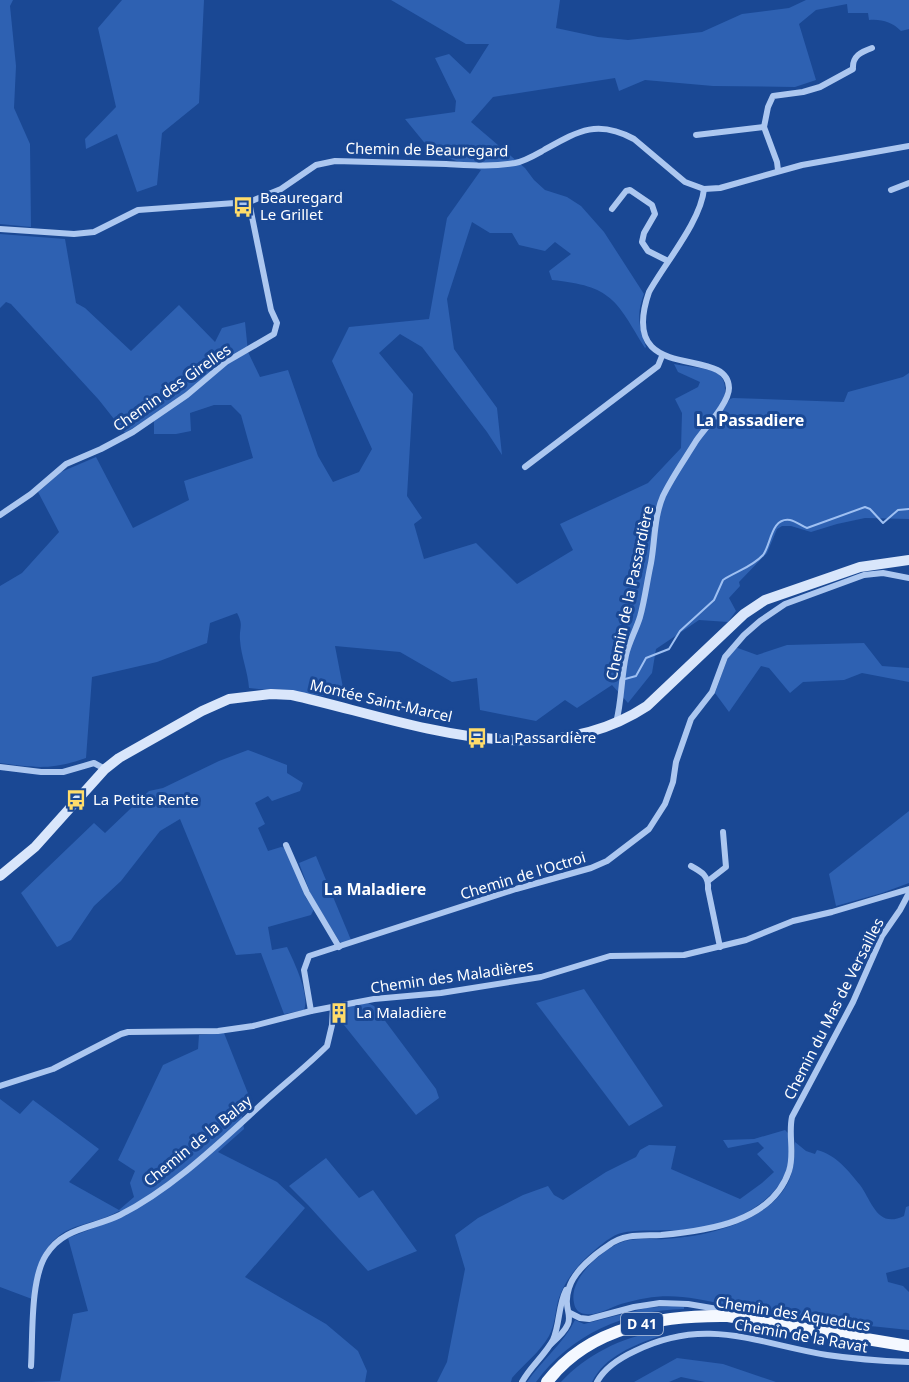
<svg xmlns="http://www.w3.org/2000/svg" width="909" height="1382" font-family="'Noto Sans',sans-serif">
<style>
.green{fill:#2e61b2}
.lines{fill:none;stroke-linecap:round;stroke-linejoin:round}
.stream{stroke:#9fc0f2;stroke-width:2}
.street{stroke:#acc7f0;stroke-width:6}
.secondary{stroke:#d9e6fb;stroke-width:10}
.primary{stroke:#f4f8ff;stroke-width:12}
.labels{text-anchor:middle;stroke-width:6;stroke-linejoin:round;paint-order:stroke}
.shield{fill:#1a4894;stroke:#bac8df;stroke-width:1.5}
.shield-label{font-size:14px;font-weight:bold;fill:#fff}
.street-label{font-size:15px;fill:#fff;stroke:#1a4894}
.poi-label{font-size:15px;fill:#fff;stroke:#1a4894;text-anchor:start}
.neighbourhood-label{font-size:16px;font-weight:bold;fill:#fff;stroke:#1a4894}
</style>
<rect width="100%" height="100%" fill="#1a4894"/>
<g class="green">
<path d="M0,0H13L10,6L16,66L14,108L30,144L31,227L0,224Z"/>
<path d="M122,0H204L199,103L162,133L157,185L137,192L117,134L86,149L85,139L116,107L98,28Z"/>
<path d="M391,0H560L556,28L598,37L628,40L702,32L742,14L789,8L806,0H909V29L901,31C892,22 882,19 869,20L868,13H848L847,4L816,10L799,24L816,80L795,87L713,86L645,80L619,91L615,78L493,97L471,122L525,168L534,180L545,190L567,197L581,206L604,232L644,294C636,316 639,325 646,347L645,348C616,300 612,286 552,280L549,271L571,254L555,242L545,251L519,245L512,233H490L472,222L447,299L454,349L497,408L502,455L487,432L422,347L400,334L379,353L413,394L407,496L422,518L414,524L424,559L476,543L517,584L573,550L560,524L648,483L681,448L682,413L675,399L698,387L700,382L678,372L674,364C711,371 735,365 721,412L730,399L733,398L844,402L848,392L903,377L909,373V519L865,518L837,524L811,532L791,526H782L777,529L767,553L739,582L740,586L729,598L736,611L728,622L699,620L656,649L652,673L628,703L612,685L577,708L565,700L536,721L480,710L477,678L452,682L400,652L335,646L345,698L249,688C248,672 241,656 240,640C239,627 244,626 237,613L210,623L207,643L157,662L92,677L86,758C52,770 36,768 0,763V586L22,573L59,532L38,492L61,472L96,457L133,528L189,500L184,481L253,458L241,415L231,405H214L190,413L191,431L176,434H154V415L125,433L99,400L11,304L6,302L0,308V234L65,239L76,303L85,308L131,351L179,305L215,342L222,328L245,322L248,352L260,377L288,370L318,456L333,482L359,472L372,449L332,361L349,327L429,319L447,218L481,170L432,152L405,119L455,112L456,101L435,58L449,54L470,74L489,44H466Z"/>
<path d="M864,643L882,666L909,668V682L862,673L844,680L803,682L790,693L769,668L761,666L729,712L715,693L727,660L735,647L757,655L787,645Z"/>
<path d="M248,750L287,765V773L303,783L300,791L272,801L268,796L255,803L265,824L258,828L268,851L281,847L286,848L306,898L314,909L311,915L268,927L272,950L287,947C294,962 310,994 304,1010L284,1014L261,953L236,955L180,819L160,831L121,881L94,906L71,940L57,947L21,893L94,823L105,833L149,791L163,788L219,761Z"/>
<path d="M909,811V883L882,893L836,906L829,874Z"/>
<path d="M316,856L351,940L342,943L339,941L311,895L299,863Z"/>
<path d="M584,989L663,1106L629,1126L536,1003Z"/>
<path d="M368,1003L374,1006L436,1089L439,1098L416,1115L340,1020L344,1016L343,1008Z"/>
<path d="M224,1033L253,1106L242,1116L244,1129L218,1152L277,1182L305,1208L245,1277L326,1324L358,1351L367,1371L365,1382H31L60,1381L73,1314L88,1311L68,1238L127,1215L119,1211C105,1219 90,1222 75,1227C43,1239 35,1268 32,1299L0,1287V1099L20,1114L33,1100L99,1149L69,1182L119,1210L134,1197L130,1183L135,1171L118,1160L163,1065L198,1049L199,1035Z"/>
<path d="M785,1130L788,1133C789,1140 791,1148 790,1155C784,1206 725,1227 682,1230C666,1231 631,1229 618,1234C608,1238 596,1249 588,1256C575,1268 563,1284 558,1301C555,1313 555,1325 549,1336C540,1352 524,1364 512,1378L511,1382H437L447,1362L465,1269L455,1235L478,1218L523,1195L548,1186L554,1195L563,1200L606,1172L636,1157L640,1150L649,1145L676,1146L671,1169L740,1199L762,1183L774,1172L757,1154L764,1148L758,1142L728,1148L723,1140L754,1139Z"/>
<path d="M795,1142L806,1151L815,1154L817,1150C836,1155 848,1170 860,1185C872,1201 877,1229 904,1216L906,1207L909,1206V1267L886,1273L888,1282L903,1286L909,1292V1330C864,1325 818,1322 773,1315C747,1311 723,1303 697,1299C669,1294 649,1296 621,1304C611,1307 597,1316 586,1314C580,1314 575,1310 574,1303C569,1281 594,1258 612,1247C629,1236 646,1240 665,1239C707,1237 773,1221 790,1178C794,1167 795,1153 795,1142Z"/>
<path d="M326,1158L359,1198L373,1190L417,1251L368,1271L308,1205L289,1186Z"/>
<path d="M672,1306L684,1307V1309C626,1310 570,1335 536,1382H527C541,1361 564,1343 575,1320L584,1324L646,1308Z"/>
<path d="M658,1331L660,1336C634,1345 605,1356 592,1382H561C587,1354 621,1338 658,1331Z"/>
<path d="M677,1358L723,1364L776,1382H705L681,1377L669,1382H634Z"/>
</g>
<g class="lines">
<path class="stream" d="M625,679L636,676L646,658L669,649L680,631L714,600L723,580C737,571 752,567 763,555C771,545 771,517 790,520C796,521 801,526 807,528L865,507L870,509L883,523L898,510L909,509"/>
<g class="street">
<path d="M764,127L768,107L773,96L803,92L820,87L853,69C852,56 861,52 872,48"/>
<path d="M696,135L764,127L777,162L778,170"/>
<path d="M891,190L909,183"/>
<path d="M612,209L626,191L630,190L652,205L655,214L644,233L642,242L648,251L668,261"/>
<path d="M0,229L74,234L94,232L138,210L249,202L281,189L316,165L335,161C372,162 409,163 446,164C468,165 492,167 515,163C525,161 535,155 544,150C578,131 597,119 634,139L685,182L704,189L720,188L802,165L909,146"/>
<path d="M525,467L658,366L662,356"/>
<path d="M0,515L31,494L66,464L101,449L133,432L187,395L226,362L274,334L277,323L271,310L249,202"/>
<path d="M616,723C622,700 621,678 626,655C629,642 636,630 640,617C645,599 647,581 651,563C655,541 654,517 663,496C672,477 685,459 696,441C705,428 729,403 729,388C728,343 616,388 649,292C665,263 701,221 704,189"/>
<path d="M0,767L41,772H63L94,763L105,769"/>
<path d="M286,845L307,893L339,947"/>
<path d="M691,866C702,872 709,876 708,889L720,947"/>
<path d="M708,881L726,867L723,832"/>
<path d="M311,1011L304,970L309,956L516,889L591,868L607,861L649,829L665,804L673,782L676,762L691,719L712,692L725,657L744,635L760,621L785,604L864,575L883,573L909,578"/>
<path d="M0,1086L53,1069L121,1034L128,1032L218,1031L253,1026L311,1011L374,999L441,993L541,977L610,956L684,955L746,940L793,921L832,912L909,889"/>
<path d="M570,1313L580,1318L589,1319L634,1307L660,1303L688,1304L735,1312"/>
<path d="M551,1344C584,1315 560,1317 569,1288C574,1271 595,1254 609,1245C625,1233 643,1236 661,1235C707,1231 772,1222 789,1171C795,1153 788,1135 792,1117L853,1002L882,936L900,910L909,893"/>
<path d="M31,1366C33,1336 30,1280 46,1255C63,1227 94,1228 120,1215C173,1188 219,1143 263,1103C284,1084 307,1066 327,1046L332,1025L333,1007"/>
<path d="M522,1382C530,1367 545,1355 553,1340C560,1324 558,1306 566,1290"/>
<path d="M597,1382C605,1367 620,1358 635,1351C706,1316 756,1343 827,1355C854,1359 882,1361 909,1362"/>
</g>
<path class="secondary" d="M0,876L35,847L105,769L119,758L202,711L229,699L271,694L292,695C404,720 540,777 647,706L744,614L765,600L860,567L909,560"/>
<path class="primary" d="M547,1382C590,1326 662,1315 728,1316L909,1346"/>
</g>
<defs>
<g id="bus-bare" transform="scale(1.62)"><path d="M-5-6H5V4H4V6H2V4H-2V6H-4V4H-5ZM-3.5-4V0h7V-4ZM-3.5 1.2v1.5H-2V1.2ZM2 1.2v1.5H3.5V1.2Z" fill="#ffdc6a" stroke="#1a4894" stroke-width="2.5" paint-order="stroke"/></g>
<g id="building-bare" transform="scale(1.62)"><path d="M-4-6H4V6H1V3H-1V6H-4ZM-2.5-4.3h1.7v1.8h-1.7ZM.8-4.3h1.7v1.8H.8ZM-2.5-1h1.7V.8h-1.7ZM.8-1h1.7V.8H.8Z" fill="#ffdc6a" stroke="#1a4894" stroke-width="2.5" paint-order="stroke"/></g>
</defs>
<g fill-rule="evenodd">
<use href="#bus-bare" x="243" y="207"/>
<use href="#bus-bare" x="477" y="738"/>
<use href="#bus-bare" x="76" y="800"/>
<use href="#building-bare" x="339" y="1013"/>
</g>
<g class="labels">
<rect class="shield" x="621" y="1313" width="42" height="22" rx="4.5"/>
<g class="shield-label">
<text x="642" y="1329">D 41</text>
</g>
<g class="street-label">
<text transform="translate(427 150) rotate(1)" y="5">Chemin de Beauregard</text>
<text transform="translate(172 388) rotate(-35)" y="5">Chemin des Girelles</text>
<text transform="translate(630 593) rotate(-78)" y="5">Chemin de la Passardière</text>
<text transform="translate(381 701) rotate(13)" y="5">Montée Saint-Marcel</text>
<text transform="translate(523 876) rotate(-17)" y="5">Chemin de l'Octroi</text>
<text transform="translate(452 977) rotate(-8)" y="5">Chemin des Maladières</text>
<text transform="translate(834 1009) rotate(-63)" y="5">Chemin du Mas de Versailles</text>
<text transform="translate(198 1141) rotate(-39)" y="5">Chemin de la Balay</text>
<text transform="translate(793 1314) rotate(9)" y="5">Chemin des Aqueducs</text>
<text transform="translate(801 1336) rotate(10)" y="5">Chemin de la Ravat</text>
</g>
<g class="poi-label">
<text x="260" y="203">Beauregard<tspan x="260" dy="17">Le Grillet</tspan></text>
<text x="494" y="743">La Passardière</text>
<text x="93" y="805">La Petite Rente</text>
<text x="356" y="1018">La Maladière</text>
</g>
<g class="neighbourhood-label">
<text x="750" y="426">La Passadiere</text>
<text x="375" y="895">La Maladiere</text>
</g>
</g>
</svg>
